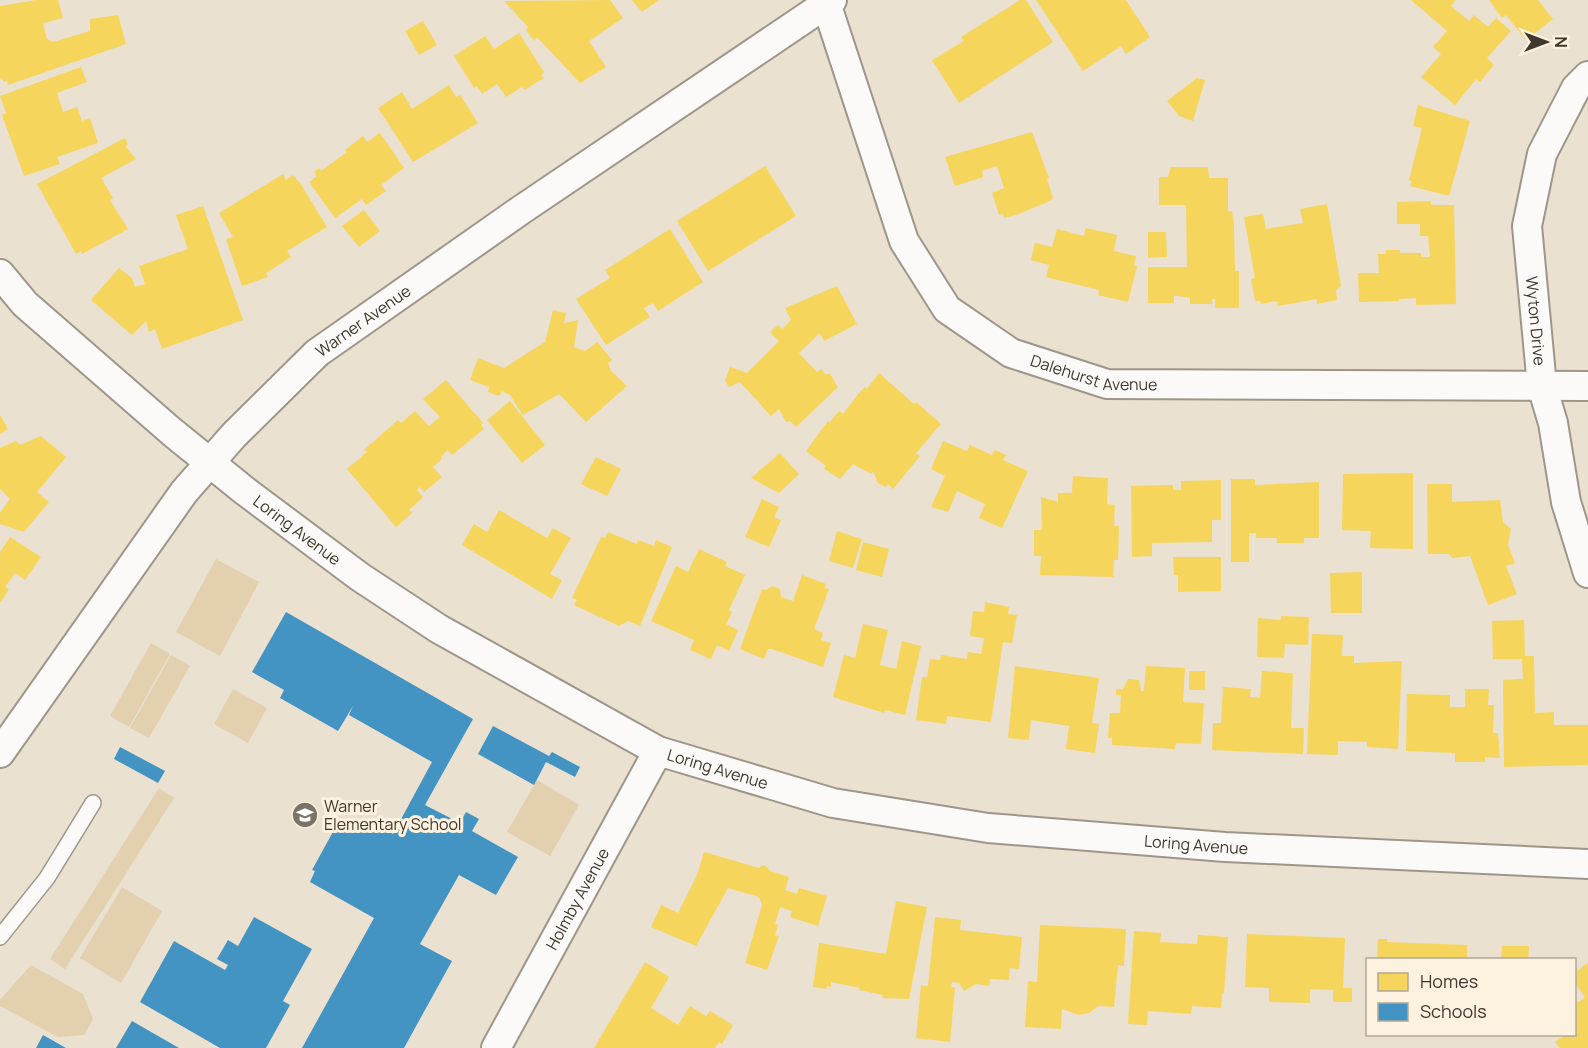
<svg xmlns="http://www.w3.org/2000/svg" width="1588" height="1048" font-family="Manrope,sans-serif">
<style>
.green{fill:#e3d0af}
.homes{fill:#f6d55c}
.schools{fill:#4393c3}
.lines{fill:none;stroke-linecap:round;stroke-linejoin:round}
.lane-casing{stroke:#9e968a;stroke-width:18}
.street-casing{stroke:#9e968a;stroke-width:32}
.lane{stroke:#fcfaf8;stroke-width:15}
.street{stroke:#fcfaf8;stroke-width:28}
.labels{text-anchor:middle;stroke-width:6;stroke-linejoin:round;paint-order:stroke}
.street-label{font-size:16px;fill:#3f382c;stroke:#fdf2e0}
.poi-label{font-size:16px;fill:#3f382c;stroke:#fdf2e0;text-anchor:start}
</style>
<rect width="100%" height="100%" fill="#eae1d0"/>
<g class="green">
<path d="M216,559L259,582L220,656L176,632Z"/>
<path d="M151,643L170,654L129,727L110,716Z"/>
<path d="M171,655L190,666L149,738L130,728Z"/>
<path d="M233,689L267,708L248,743L214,724Z"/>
<path d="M537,780L579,805L550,856L507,832Z"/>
<path d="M159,788L174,798L65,969L50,959Z"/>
<path d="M122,887L162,911L121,983L80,958Z"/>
<path d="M31,965L83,994L93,1019L84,1035L58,1037L0,1006V1000Z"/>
</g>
<g class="homes">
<path d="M36,0H58L63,18L43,23L47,39L53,42L90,31V19L118,15L126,44L8,85L7,81L4,82L2,78L0,79V6Z"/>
<path d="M610,0L623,18L589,41L606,67L580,83L537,37L534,41L526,30L528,27L504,1Z"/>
<path d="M632,0H659L642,12Z"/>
<path d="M1020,0H1026L1053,42L959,103L932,60L964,41L961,37Z"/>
<path d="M1036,0H1126L1150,37L1126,54L1121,46L1083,71Z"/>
<path d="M1411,0H1456L1451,6L1469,21L1474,15L1488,27L1496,18L1511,31L1487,58L1494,65L1480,82L1476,79L1455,105L1421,77L1441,54L1433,47L1447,31Z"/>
<path d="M1489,0H1538L1553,19L1526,40L1506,15L1502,18Z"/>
<path d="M423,21L437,45L419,55L405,31Z"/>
<path d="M519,33L544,72L541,75L544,78L524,90L522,87L506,97L497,84L482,94L477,86L474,88L454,56L485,36L494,49Z"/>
<path d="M81,67L87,82L57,93L63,112L77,107L82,121L90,118L98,143L57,157L60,164L24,176L2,115L6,113L0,96Z"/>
<path d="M1197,78L1205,80L1193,121L1179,116L1167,101Z"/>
<path d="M449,85L456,97L460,95L478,123L413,162L378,108L402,92L412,109Z"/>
<path d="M1418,105L1470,121L1449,196L1410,186L1412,181L1409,180L1422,128L1413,126Z"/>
<path d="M1032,132L1049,178L1047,179L1053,198L1050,201L1016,215L1004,218L1003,214L999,215L992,193L1004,188L997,166L982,171L983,177L955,186L945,157Z"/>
<path d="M380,133L404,168L381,185L386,191L366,205L362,199L335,218L309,182L317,176L314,172L319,168L321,171L347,152L345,150L363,136L367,142Z"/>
<path d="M125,138L128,144L125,146L136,159L101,178L113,198L110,200L128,229L82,254L81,251L76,254L37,184Z"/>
<path d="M765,166L796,216L708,271L677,221Z"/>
<path d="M1171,167H1208L1209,178H1228V211H1232L1234,226L1235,271H1239V308H1215V299H1212V304H1190V298L1178,296H1174V303H1148V267H1187L1186,205H1159V177H1168Z"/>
<path d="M283,174L286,180L293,175L300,183L327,227L287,251L291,257L266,273L268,277L242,286L226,239L233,237L219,213Z"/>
<path d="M1431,201V205H1454L1456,304L1416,305V298L1399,299V301L1359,302L1358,273H1379L1378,254H1386V250H1400V253H1421V257H1430L1428,236H1420V224H1397V202Z"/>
<path d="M1327,204L1341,286L1336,290L1337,300L1317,304V299L1278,306L1277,301L1261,304L1260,301H1255L1251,279L1255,278L1244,217L1263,214L1266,229L1303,223L1300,209Z"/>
<path d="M203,206L243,320L162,349L155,329L149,332L146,321L132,335L91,300L119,268L132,278L135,287L145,284L139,266L188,249L176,215Z"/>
<path d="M364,210L380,231L359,247L342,226Z"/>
<path d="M1086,228L1117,235L1114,251L1136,256L1134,265L1137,266L1128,302L1098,295L1099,290L1046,277L1049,265L1031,260L1035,243L1052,247L1057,229L1084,236Z"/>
<path d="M670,229L703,282L658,311L653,303L644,308L650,317L606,345L576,299L610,278L605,270Z"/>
<path d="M1148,232H1166L1167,257L1148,258Z"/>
<path d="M837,286L857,324L824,341L820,333L799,353L817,372L821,369L825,374H830L838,387L796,427L790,421L786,422L779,409L771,416L740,382L729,387L725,381L730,367L747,373L779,341L770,332L778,325L782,329L791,320L785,308Z"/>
<path d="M553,310L566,313L564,323L578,320L574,347L585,351L597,342L612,360L608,363L611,371L627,386L586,422L559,394L523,415L510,395L502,391L499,396L488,392L489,387L470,380L478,358L504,368L545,342Z"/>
<path d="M879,373L914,404L916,402L941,424L916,453L920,456L893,489L888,484L885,487L878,483L873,471L871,474L853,464L840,479L824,469L826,466L806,451L828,421L830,422L839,411L843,414L859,393L865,387L867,389Z"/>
<path d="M446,380L483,423L481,425L484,429L452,455L447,450L441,457L442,459L433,467L442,477L424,492L420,487L417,490L423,497L409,510L412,513L396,527L347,469L367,452L364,450L398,420L401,423L415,411L429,426L440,417L423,399Z"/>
<path d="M510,401L545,445L522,463L487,420Z"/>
<path d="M0,415L8,429L0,434Z"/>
<path d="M41,436L66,457L37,492L49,502L24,532L0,524V513L10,499L0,489V448L16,441L20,445Z"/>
<path d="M943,441L967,451L970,445L992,455L995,450L1006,455L1003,460L1028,471L1002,528L979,518L985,504L957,491L948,512L931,507L945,476L931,469Z"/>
<path d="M780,453L799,474L779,493L751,478Z"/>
<path d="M596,457L621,469L607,496L581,484Z"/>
<path d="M1413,473V549L1370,548L1371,531L1342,530L1343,474Z"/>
<path d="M1073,476L1108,478L1107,504L1115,505L1114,526H1119L1118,560H1114L1113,577L1040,575L1041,556H1034V530H1042L1041,497L1058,502V493H1072Z"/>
<path d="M1231,479H1255V485L1319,482V538H1304V543H1277V538H1256V533H1249V562H1231Z"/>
<path d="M1221,480V520H1212V542L1152,543V556L1132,557L1131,486L1173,485V490H1181V481Z"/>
<path d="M1427,484H1452V502L1500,500L1503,522L1511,529L1508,545L1515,563L1506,566L1517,594L1488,605L1470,556L1452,558L1449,554H1428Z"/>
<path d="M762,499L779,507L774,517L781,520L769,547L745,537Z"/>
<path d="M499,510L547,538L553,528L571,538L550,574L562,580L552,599L462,545L474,524L487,532Z"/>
<path d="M837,531L862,539L853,568L829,561Z"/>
<path d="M608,532L637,544L638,540L654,546L656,540L672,547L640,626L628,621L619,626L574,605L577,600L572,598L601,537L605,538Z"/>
<path d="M10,537L41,557L25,580L15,573L5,587L9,589L0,603V552Z"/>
<path d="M863,542L889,549L882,577L856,570Z"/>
<path d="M699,549L727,562L725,566L745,575L729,610L732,612L726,624L738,630L729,651L717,645L711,659L690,650L694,640L651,621L676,566L688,572Z"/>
<path d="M1173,557H1221V591L1178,592V575H1174Z"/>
<path d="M1362,572V613H1331L1330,573Z"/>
<path d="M802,575L826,584L825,588L829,589L814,629L823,633L821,640L831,643L823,667L772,649H768L764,659L740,649L762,589L766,590L772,586L780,589L781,597L793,601Z"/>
<path d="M985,602L1009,607L1008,614L1017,615L1012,643L1003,642L991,722L947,716L946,724L916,720L922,677H927L930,659L940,660L941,655L967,659L968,652L981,654L984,638L970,636L973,611L984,612Z"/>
<path d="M1281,616L1309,617L1308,645L1285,644L1284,658L1257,657L1258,618L1281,620Z"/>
<path d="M1524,620L1525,656H1534L1535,713L1554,712V725H1588V765L1504,767L1503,680L1523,679L1522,659H1493L1492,621Z"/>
<path d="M863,624L888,630L880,665L896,669L902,641L921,646L905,715L885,710L884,713L833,697L844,655L855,658Z"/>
<path d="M1312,634L1343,635L1342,656H1354V663L1402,661L1398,749L1367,747V742L1338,741V755L1307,754Z"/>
<path d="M1015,666L1099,678L1092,723L1099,724L1095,753L1066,749L1069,726L1031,720L1029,740L1008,738Z"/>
<path d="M1146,666L1185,668L1183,702L1204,703L1201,744L1176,743L1175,749L1112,745V738H1108L1110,713H1120L1121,695H1116V689H1123L1128,679L1139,680L1141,691H1144Z"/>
<rect x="1189" y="671" width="16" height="19"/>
<path d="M1262,671L1293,673L1291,728H1304L1303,754L1212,750L1213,723H1221L1223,687L1251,689L1250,697L1260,698Z"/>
<path d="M1465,689H1489L1488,705H1494L1493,733H1498L1500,758L1485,757V762H1455V753L1406,751L1407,694L1450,695V707H1465Z"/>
<path d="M704,852L759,868L763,865L767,867L770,871L789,877L785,890L797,894L799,888L827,896L818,926L790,917L792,911L780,907L775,924L778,925L775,935L779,936L767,970L745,963L762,905L759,897L728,888L696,946L651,927L661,905L678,913L697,875Z"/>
<path d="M896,901L927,907L909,999L882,998L883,995L859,990L860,988L831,982V987L827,986L826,989L813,987L819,943L886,954Z"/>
<path d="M935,917L961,920L960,930L1022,937L1019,969L1010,968L1009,980L990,979L989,986L976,984L964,991L959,983L952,982L951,987H955L950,1042L916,1038L921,985L928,986Z"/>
<path d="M1040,925L1126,929L1124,966L1118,965L1114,1007L1098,1006L1089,1013L1079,1015L1062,1009L1061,1029L1025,1027L1028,981L1037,982Z"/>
<path d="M1134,931L1161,933L1160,942L1197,944L1198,935L1228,937L1224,994H1222L1221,1008L1192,1006L1191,1014L1148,1011L1147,1025L1128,1024Z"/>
<path d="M1247,934L1345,938L1343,988H1352V1002H1333V990L1310,989V1003L1269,1002V988L1245,987Z"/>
<path d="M1378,939H1387V942L1467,945V960H1377Z"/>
<path d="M1502,946H1529L1528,960H1501Z"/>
<path d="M645,962L669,977L651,1008L678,1025L690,1006L706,1016L710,1011L733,1025L722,1044L719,1042L715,1048H594Z"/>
<path d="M1588,963V1048H1560L1555,1042L1566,1034H1574L1577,1026L1574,1023V1001L1579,1002L1585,997L1574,982V973Z"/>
</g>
<g class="schools">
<path d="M286,612L473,719L425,805L460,823L466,812L479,819L472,831L518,857L496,895L459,875L420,944L452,961L404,1048H302L374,918L310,882L315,871L312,870L340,819L358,828L364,818L393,834L432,762L349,715L353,706L338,731L280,698L284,690L252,672Z"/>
<path d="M493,726L549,756L552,752L580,767L575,777L546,762L534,785L478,754Z"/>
<path d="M120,747L165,771L158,783L114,759Z"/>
<path d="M254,917L312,949L283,1001L290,1005L266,1048H220L140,1002L174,941L225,970L228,965L217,959L228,940L238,946Z"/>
<path d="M132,1021L179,1048H116Z"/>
<path d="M43,1035L66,1048H36Z"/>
</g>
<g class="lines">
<g class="lane-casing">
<path id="lane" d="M0,937L47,878L93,803"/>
</g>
<g class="street-casing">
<g id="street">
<path id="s1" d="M825,0L904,241L947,309L1011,353L1107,384L1588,386"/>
<path id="s2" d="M1588,76L1576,88L1542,154L1527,226L1542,386L1553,423L1566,502L1588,573"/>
<path id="s3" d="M0,274L25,304L172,432L245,491L360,577L439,629L658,751L833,803L988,828L1225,847L1588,864"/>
<path id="s4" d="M0,753L184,492L234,435L317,353L521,210L832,0"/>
<path id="s5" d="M496,1048L658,751"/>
</g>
</g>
<use href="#lane" class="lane"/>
<use href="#street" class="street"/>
</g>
<defs>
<g id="school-disc" transform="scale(1.35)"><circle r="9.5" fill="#7b7365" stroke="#fdf2e0"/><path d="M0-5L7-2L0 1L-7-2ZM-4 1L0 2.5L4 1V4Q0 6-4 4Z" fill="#fff"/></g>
</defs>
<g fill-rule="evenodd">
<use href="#school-disc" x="305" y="815"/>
</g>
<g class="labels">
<g class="street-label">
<text dy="6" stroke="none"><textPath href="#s2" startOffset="260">Wyton Drive</textPath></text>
<text dy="6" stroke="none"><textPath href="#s4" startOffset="568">Warner Avenue</textPath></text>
<text dy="6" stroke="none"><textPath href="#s1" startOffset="498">Dalehurst Avenue</textPath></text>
<text dy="6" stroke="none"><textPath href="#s3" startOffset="393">Loring Avenue</textPath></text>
<text dy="6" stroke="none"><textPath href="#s3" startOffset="879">Loring Avenue</textPath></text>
<text dy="6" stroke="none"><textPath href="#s3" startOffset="1365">Loring Avenue</textPath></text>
<text dy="6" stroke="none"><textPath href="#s5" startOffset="170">Holmby Avenue</textPath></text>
</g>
<g class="poi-label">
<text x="324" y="812">Warner<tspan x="324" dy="18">Elementary School</tspan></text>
</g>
</g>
<rect x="1366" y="958" width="210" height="78" fill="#fdf2e0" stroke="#b1a898" stroke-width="1.5"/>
<rect x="1378" y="973" width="30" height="18" fill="#f6d55c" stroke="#b1a898" stroke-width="1.5"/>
<text x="1420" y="988" font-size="18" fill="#3f382c">Homes</text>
<rect x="1378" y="1003" width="30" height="18" fill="#4393c3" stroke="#b1a898" stroke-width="1.5"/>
<text x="1420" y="1018" font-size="18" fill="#3f382c">Schools</text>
<g transform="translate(1546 42) rotate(90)" stroke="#fdf2e0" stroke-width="4.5" paint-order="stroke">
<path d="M0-4.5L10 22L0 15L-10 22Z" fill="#3f382c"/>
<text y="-9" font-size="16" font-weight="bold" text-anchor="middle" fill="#3f382c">N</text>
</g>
</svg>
